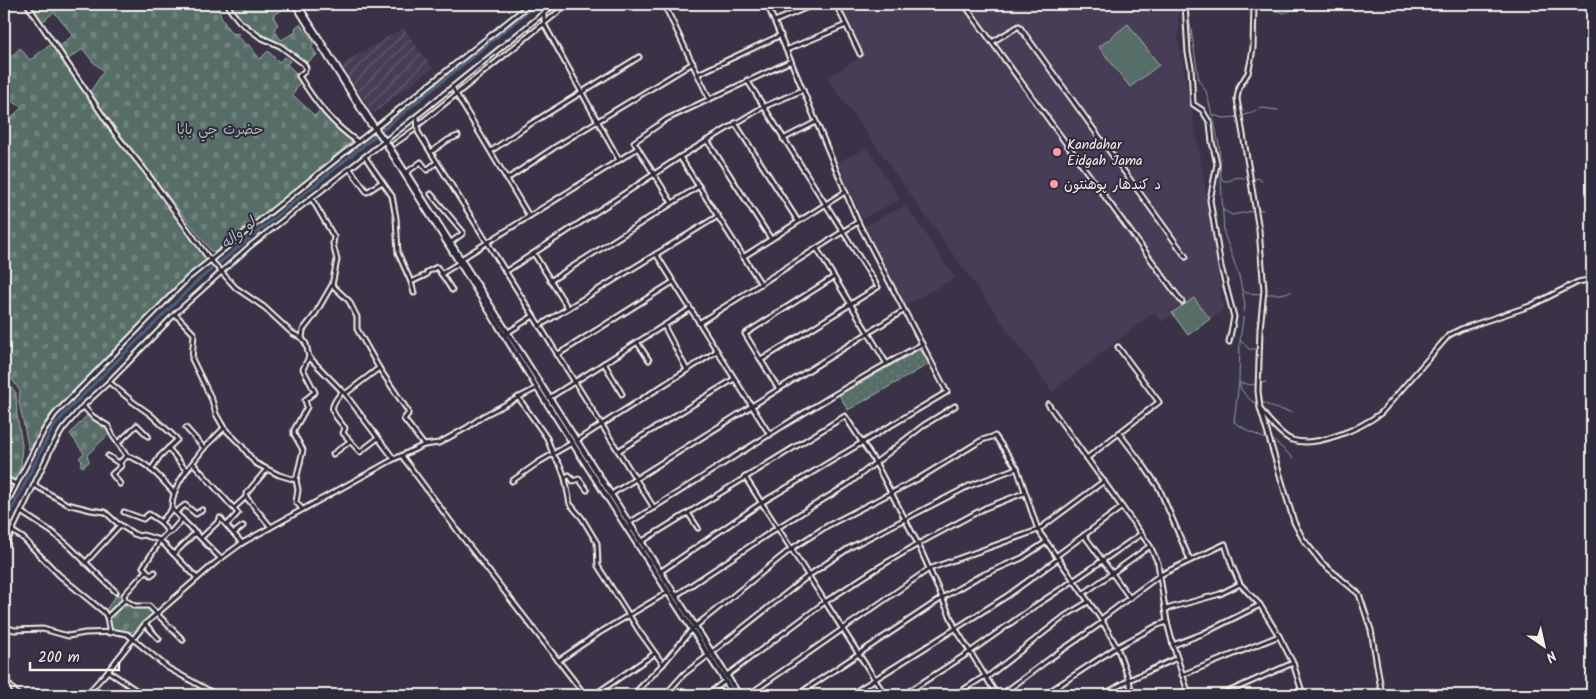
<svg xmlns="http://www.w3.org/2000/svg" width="1596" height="699" font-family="Kalam,'Playpen Sans Arabic',sans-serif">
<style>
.built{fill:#473e56}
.industrial{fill:url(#industrial-furrows)}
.grass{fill:url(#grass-dots);stroke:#a6afa8}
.cemetery{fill:url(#cemetery-stones);stroke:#a6afa8}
.garden{fill:#576d67;stroke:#a6afa8}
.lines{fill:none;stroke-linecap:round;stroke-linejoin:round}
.stream{stroke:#909ba5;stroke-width:1}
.canal{stroke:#4e6279;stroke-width:3}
.minor-casing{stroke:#f4f1e8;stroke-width:7}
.major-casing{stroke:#f4f1e8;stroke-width:8}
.minor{stroke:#2f2a3d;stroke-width:3}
.major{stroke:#2f2a3d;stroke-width:4}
.poi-dot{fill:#ff9aa2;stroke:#2f2a3d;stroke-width:2}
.labels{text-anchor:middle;stroke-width:4;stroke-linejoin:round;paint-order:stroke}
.park-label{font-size:14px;fill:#adb6ae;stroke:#2f2a3d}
.poi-label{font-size:14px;fill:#f4f1e8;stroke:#2f2a3d;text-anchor:start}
.water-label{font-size:15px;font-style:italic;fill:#b2b8bc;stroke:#2f2a3d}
</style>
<defs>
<pattern id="industrial-furrows" width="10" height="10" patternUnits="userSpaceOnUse" patternTransform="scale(1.25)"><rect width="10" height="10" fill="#473e56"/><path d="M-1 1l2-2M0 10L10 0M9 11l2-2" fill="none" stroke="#625a6e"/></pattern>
<pattern id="grass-dots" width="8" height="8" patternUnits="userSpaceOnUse" patternTransform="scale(1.25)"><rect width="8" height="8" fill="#576d67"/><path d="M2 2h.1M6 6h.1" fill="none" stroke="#70827d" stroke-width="1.8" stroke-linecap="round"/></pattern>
<pattern id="cemetery-stones" width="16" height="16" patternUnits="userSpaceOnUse" patternTransform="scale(1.25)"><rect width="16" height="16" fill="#576d67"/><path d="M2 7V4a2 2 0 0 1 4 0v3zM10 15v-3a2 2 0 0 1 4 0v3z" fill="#70827d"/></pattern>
</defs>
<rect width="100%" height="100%" fill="#3a3348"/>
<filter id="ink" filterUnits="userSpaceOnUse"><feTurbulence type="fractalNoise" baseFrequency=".02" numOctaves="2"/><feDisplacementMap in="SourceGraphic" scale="10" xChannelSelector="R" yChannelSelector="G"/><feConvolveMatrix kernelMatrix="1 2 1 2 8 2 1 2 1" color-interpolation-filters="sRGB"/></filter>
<g filter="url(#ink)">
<g class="built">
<path d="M839,4H1179L1178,40L1192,113L1209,210L1223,310L1188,335L1172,315L1161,322L1154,312L1052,392L827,78L863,55Z"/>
<path d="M867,148L900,199L862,219L838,162Z"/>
<path d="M906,205L955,278L905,305L865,226Z"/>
</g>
<path class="industrial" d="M403,28L432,68L373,114L341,65Z"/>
<path class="grass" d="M920,349L929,364L848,410L839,395Z"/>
<g class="cemetery">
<path d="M27,4H217L222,19L231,33L240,34L239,37L246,45L248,44L260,59L268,51L279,62L285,57L290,61L287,64L294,71L300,82L293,95L315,116L320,110L339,131L353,140L313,175L215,252L211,251L117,130L90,92L104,71L93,62L83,49L67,60L58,48L73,35L54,12L41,23Z"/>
<path d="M230,4H284L286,7L273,16L278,25L275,27V31L281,40L296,32L295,28L300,24L314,43L311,46L317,55L306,63L280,45L260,36L235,14Z"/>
<path d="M51,44L125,151L143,170L207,260L186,277L49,416L29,450L19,402L20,391L9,375L4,353V125L22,107L4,97V63L20,48L30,60Z"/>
<path d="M4,377L16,393L17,415L22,444L21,466L14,480L4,475Z"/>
<path d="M88,414L106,428L109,434L87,455L89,462L83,467L80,465L82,461L79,458L84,453L70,434Z"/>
<path d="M117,594L134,608L149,607L153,613L136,630L132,632L112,630L107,624L109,617L105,611Z"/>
</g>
<g class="garden">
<path d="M1128,24L1159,65L1130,87L1099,47Z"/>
<path d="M1194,298L1210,319L1188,335L1172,313Z"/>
</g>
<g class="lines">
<g class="stream">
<path d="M1187,4L1199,81L1206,91L1215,126L1219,145L1224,233L1239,276L1245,304L1240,341L1239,381L1241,389L1247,397L1253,402H1256"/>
<path d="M1249,4H1251"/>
<path d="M1257,5L1284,13L1298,8"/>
<path d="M1213,115L1223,118L1237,117"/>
<path d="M1242,116L1262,108L1278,110"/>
<path d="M1221,178L1224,181C1235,182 1231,174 1247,179"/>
<path d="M1252,180L1258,178L1262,181"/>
<path d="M1223,210L1232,215L1253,211"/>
<path d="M1258,210H1263"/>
<path d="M1243,291L1247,293L1261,294"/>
<path d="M1267,294H1280L1291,292"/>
<path d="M1241,341L1249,349H1257"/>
<path d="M1262,349L1264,348"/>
<path d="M1239,382L1234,422L1250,432L1266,439"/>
<path d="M1241,383L1252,385L1255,384"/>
<path d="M1261,383L1266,382"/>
<path d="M1262,402L1274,408L1291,412"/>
<path d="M1271,438L1293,458"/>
</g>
<path class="canal" d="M4,525L52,429L68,410L197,281L537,4"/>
<g class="minor-casing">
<g id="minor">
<path d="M27,4L114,132L144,169L207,256L236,288L264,307L292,333L302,338L306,344L309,357L345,394L394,459"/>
<path d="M228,4L231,11L240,22L260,37L280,46L304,64L306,68L304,72L299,76C316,103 332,124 358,142"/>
<path d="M664,4L709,98"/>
<path d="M836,4L860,54"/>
<path d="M964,4L1182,302"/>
<path d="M1185,4L1188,53L1191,67L1193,104L1202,110L1210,123L1212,142L1217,164L1210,200L1221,267L1234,317L1229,342"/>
<path d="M1254,4L1253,48L1251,60L1248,73L1239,87L1237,99L1259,230L1264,290L1260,329L1258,391L1260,408L1294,522L1303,539L1322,563L1359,594L1371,630L1382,695"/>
<path d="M775,21L815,4"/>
<path d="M992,42L1019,26L1186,257"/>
<path d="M786,50L846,25"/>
<path d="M698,74L781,35"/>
<path d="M747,80L878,287L761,360"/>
<path d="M452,87L529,216"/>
<path d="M417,116L418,132L654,508"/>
<path d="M735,123L798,221"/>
<path d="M418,125L563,8L571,4"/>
<path d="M783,139L816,122"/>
<path d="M707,140L771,239"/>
<path d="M394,144L414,130"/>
<path d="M491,151L527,126L639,57"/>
<path d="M431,152L448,140L458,136"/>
<path d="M365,157L392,196L396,218L398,253L411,282L414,293"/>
<path d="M680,157L761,284"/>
<path d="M619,160L638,148"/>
<path d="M350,169L367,192L382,182"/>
<path d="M406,173L421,162L427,170L437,162"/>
<path d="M507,179L555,147L693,63"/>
<path d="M431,194L463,232L462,234L450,243"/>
<path d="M672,203L634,142L667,119L791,61"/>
<path d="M817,249L887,364"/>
<path d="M534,254L568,308"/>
<path d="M656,254L770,435"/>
<path d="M743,257L845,192"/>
<path d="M461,259L619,160L544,24V13"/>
<path d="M505,272L680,157L763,107L803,90"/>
<path d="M441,274L459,263"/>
<path d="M550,281L699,186"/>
<path d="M411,282L426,275L427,272L437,267L452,290"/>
<path d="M332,285L349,301L357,317V329L379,368L408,411V414L404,419L424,445"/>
<path d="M175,314L194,334L192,359L212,400L216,414L224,428L241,445L255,463L279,475L296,480L298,490L296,502L302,509"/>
<path d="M699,323L858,222"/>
<path d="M539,326L718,216"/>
<path d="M664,326L687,370"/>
<path d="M504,335L533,316"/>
<path d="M302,338L303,330L314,316L332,285L337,260L333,244L334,237L312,199"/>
<path d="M637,342L649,360"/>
<path d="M557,355L673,282"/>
<path d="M604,363L622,394"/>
<path d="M109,382L133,402L150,414L176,438L177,440L160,456L151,470"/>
<path d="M778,388L745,334L834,277"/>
<path d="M342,392C327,409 331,411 345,428L343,433L360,452L378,438"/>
<path d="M345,394L379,368"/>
<path d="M518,397L547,438L553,454L561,467L565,478L570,504L582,518L597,543L598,566L639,631L663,664"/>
<path d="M549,398L690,309"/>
<path d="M1048,404L1150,546L1158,563L1167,622L1173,645L1189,695"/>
<path d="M83,406L92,416L108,426L113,436L127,456C145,460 162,479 174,493"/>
<path d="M1261,410C1267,419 1283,437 1292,440C1317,448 1361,428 1381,413L1449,335L1461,329L1530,306L1578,282L1588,280L1592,281"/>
<path d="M186,428L204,448C191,466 171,485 172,509L220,558"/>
<path d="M1119,433L1144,466L1159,488L1190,560"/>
<path d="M576,441L717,351"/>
<path d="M118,443L137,425L148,436"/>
<path d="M168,448L186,470"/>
<path d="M204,448L224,428"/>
<path d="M618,451L734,379"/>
<path d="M333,454L349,442"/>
<path d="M108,456L119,463L127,456"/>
<path d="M402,456L463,538L585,695"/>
<path d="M1087,458L1159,402L1118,347"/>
<path d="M120,463L121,466L112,474L120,484"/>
<path d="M193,463L238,513L227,525"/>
<path d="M745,477L885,695"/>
<path d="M4,478L16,484"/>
<path d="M565,478L569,475L573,481L579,479L587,490"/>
<path d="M296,480L303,450L294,434V430L307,407L305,400L315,392L303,369L309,357"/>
<path d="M512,481L539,462L572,443"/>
<path d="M34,485L67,504L91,510L105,512L117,523L134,534L140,536L143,535L160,540L197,578"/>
<path d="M610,495L903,311"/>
<path d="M246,497L271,527"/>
<path d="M234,508L246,497V494L267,469"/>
<path d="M4,509L44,430L55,414L188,278L530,4"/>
<path d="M172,509L161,522L168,532H171L182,519"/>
<path d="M21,512L52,532L69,546L116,592"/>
<path d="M124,512L143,519L149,514L161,522"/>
<path d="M176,512L185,505L196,514L202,510"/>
<path d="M688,513L698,528"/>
<path d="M220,518L242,543"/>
<path d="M629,523C726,463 821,399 922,344"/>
<path d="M12,531L23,538L59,575L104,612L107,617L110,633"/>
<path d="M234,533L243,526"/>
<path d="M1084,535L1130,598"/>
<path d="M201,538L221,519"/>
<path d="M160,540L168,532"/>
<path d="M641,542L845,416L875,462L918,544L956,629L997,695"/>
<path d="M4,548L51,449L63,429L83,406L109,382L175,314L250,246L408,123L555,4"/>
<path d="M174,554L196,532"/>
<path d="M1056,556L1122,507"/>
<path d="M85,563L120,525"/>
<path d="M155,572L151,575L143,567L157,546L159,540"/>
<path d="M660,572L761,503L947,392L858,222L767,4"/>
<path d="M1083,594L1150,546"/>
<path d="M675,596L777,528L847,485L924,425L955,406"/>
<path d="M125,600L135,606H149L183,640"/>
<path d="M1166,609L1220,594L1240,584"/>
<path d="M107,617L125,600L124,595L146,571"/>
<path d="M1101,619L1160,575L1225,544L1232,566L1240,584L1260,605L1279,636L1293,663L1303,695"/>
<path d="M145,624L159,639"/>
<path d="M4,626L14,630L43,629L68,636L85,633L116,632L127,634L168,668L217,695"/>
<path d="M1173,645L1202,634L1260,605"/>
<path d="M711,653L808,576L849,548L969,486L1017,468"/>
<path d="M558,661L599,633L668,592"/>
<path d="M108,671L143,695"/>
<path d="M1182,675L1279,636"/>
<path d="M726,676L825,602L876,569L918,544L985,508L1024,493"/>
<path d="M986,678L1065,616L1088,602"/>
<path d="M4,679L18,695"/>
<path d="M86,695L108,671L145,624L215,563L242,543L394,459L424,445L439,443L468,427L483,416L537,388"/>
<path d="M594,695L654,654"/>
<path d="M633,695L663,664L692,629L791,549L827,526L918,479L982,440L995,436L1017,468L1038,530L1101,619L1117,647L1129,680L1132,695"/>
<path d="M665,695L684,674L709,655"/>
<path d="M707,695L725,681"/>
<path d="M748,695L929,569L1038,530L1104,481"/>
<path d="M797,695L942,598L978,577L1022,558L1046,542"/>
<path d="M850,695L1007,596L1058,559"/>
<path d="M903,695L970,652L1035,606L1073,581L1141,534"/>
<path d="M955,695L985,676"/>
<path d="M1001,695L1052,657L1103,622"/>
<path d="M1044,695L1117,647L1158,625L1167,622"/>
<path d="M1103,695L1129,680L1177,658"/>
<path d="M1177,695L1187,690"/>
<path d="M1221,695L1293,663"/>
</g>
</g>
<g class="major-casing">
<g id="major">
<path d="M295,4L370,124L375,128L390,148L739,695"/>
<path d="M302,11L375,128"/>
<path d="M387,146L537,388L734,695"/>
</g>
</g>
<use href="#minor" class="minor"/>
<use href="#major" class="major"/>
</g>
</g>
<g class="poi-dot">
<circle cx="1057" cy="152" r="5"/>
<circle cx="1054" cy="184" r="5"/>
</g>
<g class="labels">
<g class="park-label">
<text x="220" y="134">حضرت جي بابا</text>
</g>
<g class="poi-label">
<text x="1067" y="149">Kandahar<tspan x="1067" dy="16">Eidgah Jama</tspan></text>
<text x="1064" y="189">د کندهار پوهنتون</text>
</g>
<g class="water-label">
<text transform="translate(238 233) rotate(-39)" y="5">لو واله</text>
</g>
</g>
<rect width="1596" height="699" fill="none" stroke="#2f2a3d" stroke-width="20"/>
<rect x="10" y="10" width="1576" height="679" fill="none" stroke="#f4f1e8" stroke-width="2" filter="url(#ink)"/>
<g transform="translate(1544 646) rotate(146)" stroke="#2f2a3d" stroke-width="4" paint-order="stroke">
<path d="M0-4L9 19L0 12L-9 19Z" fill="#f4f1e8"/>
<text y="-8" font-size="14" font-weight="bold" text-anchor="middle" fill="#f4f1e8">N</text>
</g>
<path d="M30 662v8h89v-8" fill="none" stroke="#f4f1e8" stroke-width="2.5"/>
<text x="38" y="662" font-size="15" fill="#f4f1e8" stroke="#2f2a3d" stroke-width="4" paint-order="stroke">200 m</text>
</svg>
